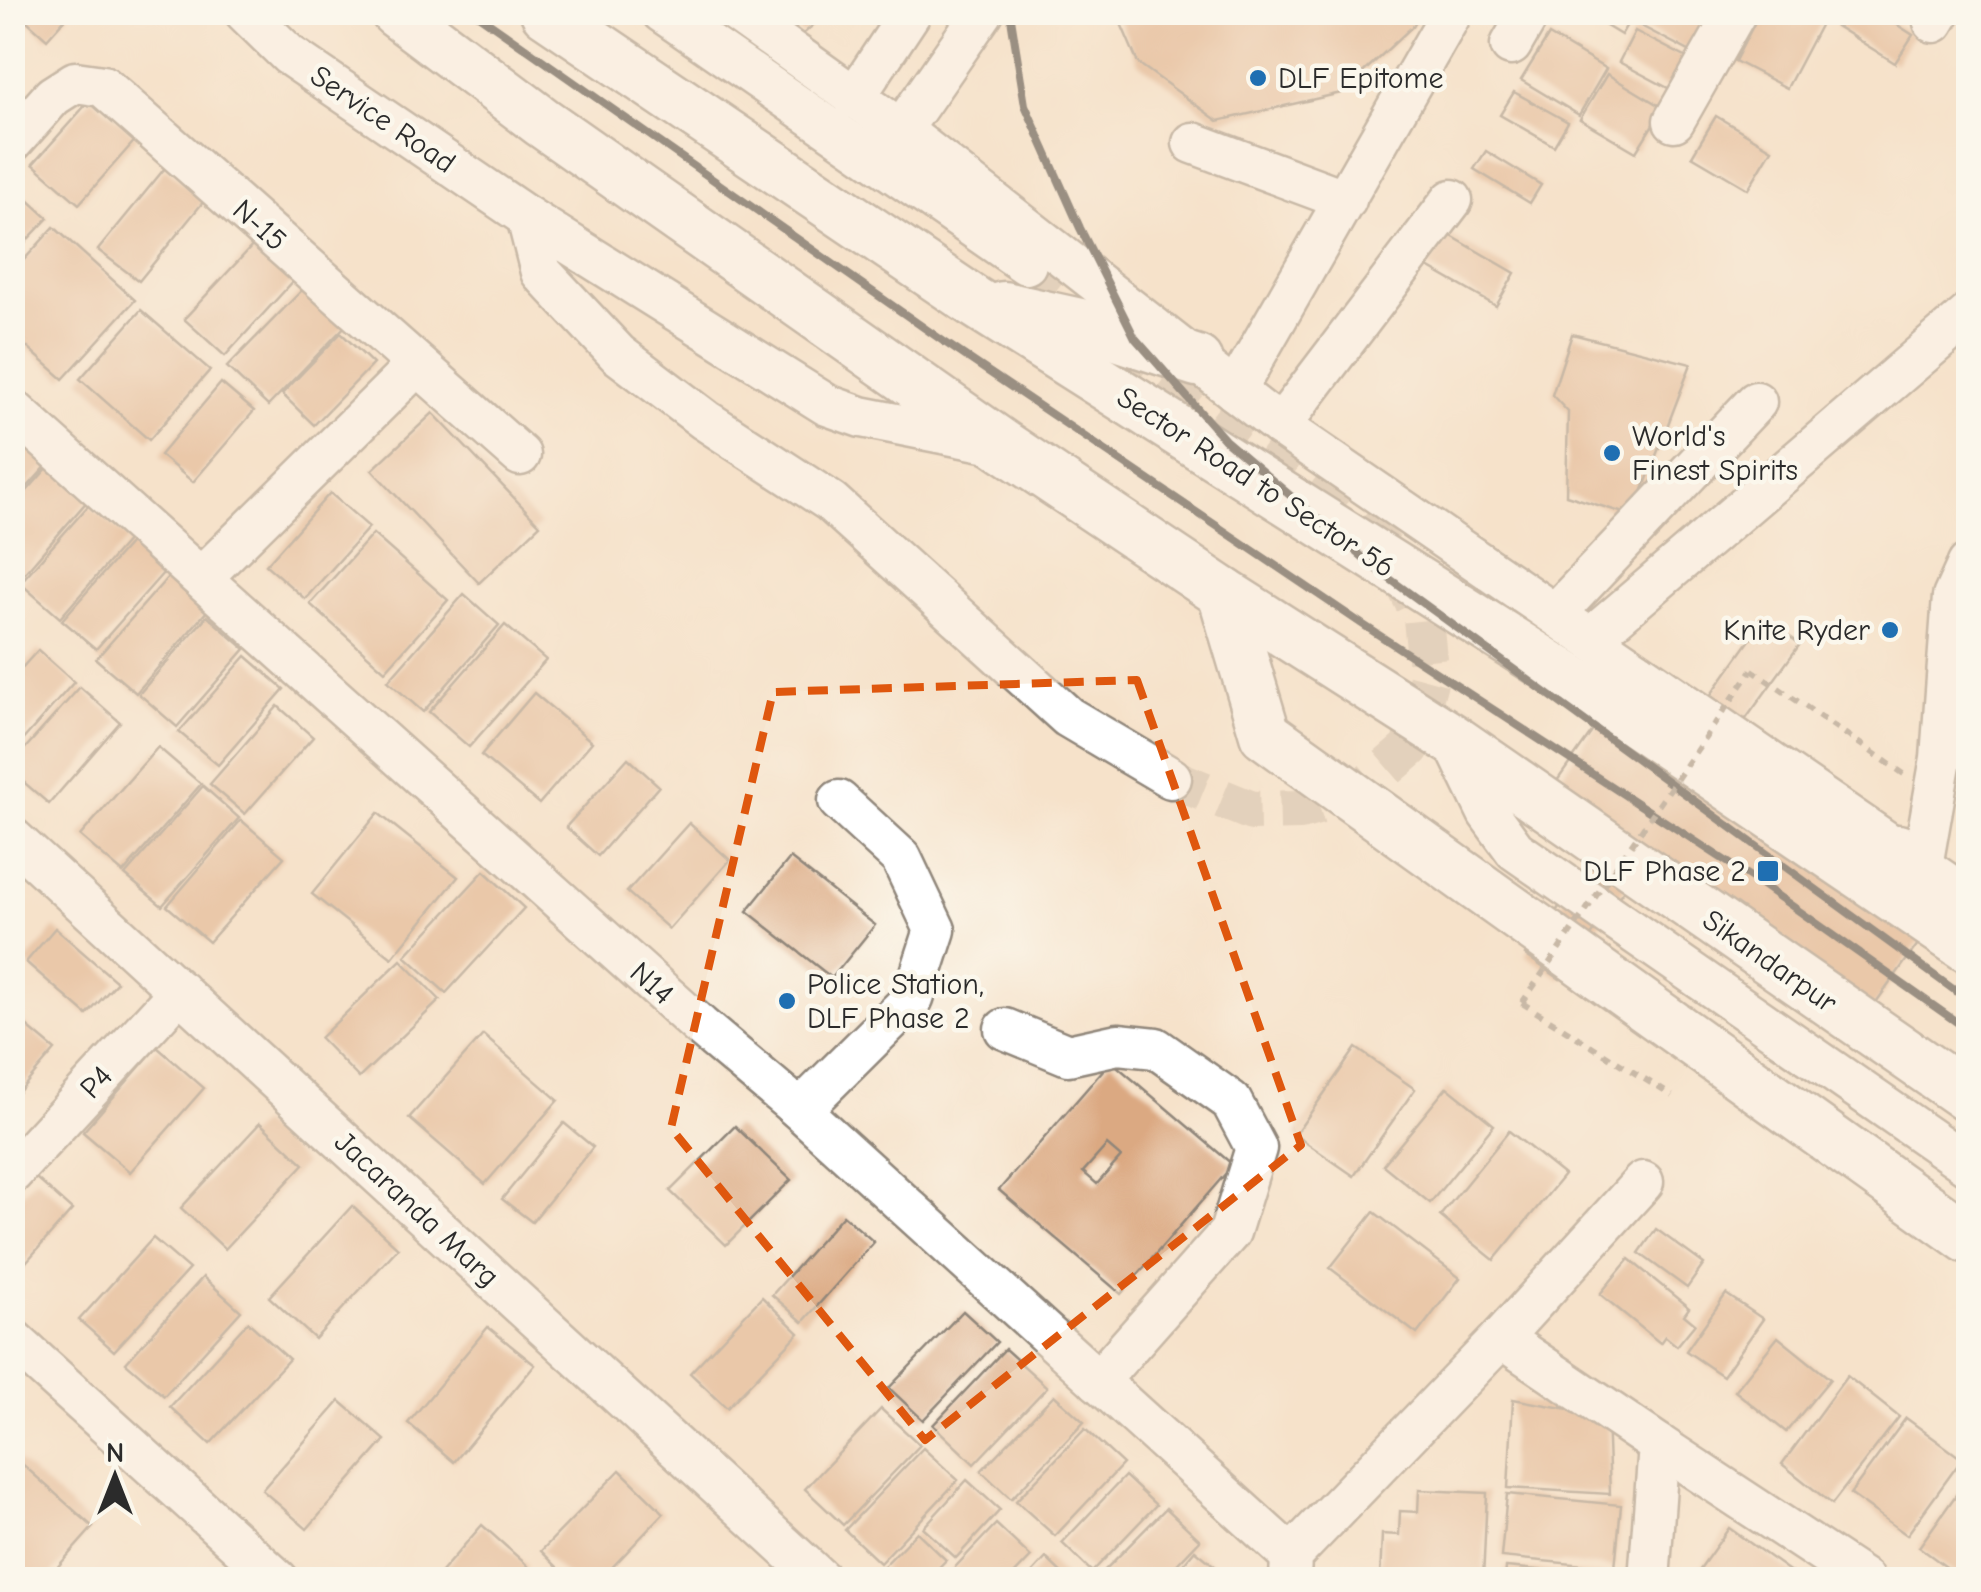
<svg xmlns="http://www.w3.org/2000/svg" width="1981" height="1592" font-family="'Comic Neue',sans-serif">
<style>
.building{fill:#dba982;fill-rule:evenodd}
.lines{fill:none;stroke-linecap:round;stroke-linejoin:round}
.minor-tunnel{stroke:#cdbdaa;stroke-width:40;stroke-dasharray:40 20;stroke-linecap:butt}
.minor-casing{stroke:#90867a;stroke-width:45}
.major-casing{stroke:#90867a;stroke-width:55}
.path{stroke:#90867a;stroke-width:6;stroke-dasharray:8 8;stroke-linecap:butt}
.minor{stroke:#fff;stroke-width:40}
.major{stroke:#fff;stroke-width:50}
.rail{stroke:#2b2b2b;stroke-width:8}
.path-bridge{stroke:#90867a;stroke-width:6;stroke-dasharray:8 8;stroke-linecap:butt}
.marked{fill:none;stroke:#df570e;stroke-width:8;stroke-dasharray:20 12;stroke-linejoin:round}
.poi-dot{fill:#1f6fb2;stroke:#fbf7ec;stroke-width:4}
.labels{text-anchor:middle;stroke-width:9;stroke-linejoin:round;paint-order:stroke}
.poi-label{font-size:30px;fill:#2b2b2b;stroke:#fbf7ec;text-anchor:start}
.street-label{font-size:30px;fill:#2b2b2b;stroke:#fbf7ec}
</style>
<rect width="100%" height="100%" fill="#fbf7ec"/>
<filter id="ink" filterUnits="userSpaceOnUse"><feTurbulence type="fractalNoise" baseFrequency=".01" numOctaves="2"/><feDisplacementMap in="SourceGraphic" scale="20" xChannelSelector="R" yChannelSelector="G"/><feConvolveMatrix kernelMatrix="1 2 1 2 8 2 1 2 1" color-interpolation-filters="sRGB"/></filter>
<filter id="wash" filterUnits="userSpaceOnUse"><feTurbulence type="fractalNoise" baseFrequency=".0048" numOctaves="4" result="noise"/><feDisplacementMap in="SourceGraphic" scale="40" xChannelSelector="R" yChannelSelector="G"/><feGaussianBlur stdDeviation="2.25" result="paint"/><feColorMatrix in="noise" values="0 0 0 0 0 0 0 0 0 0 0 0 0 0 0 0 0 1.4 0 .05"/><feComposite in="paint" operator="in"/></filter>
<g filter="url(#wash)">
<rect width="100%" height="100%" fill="#f6e2ca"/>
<g id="blocks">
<g class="building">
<path d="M17,12H71L47,39Z"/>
<path d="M783,12H828L802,35Z"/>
<path d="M1116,12H1421L1413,26L1341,93L1218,121L1138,63Z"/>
<path d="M1583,12H1627L1632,16L1621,35Z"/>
<path d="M1648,12H1698L1711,19L1693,53L1641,26Z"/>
<path d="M1760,12L1825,16L1787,88L1735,61Z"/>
<path d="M1844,12H1877L1913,35L1895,63L1836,26Z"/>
<path d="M1635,31L1687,58L1670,89L1619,62Z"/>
<path d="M1549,35L1606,69L1579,115L1521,80Z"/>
<path d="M1607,74L1663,108L1636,152L1580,119Z"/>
<path d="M1514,92L1568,122L1554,146L1500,115Z"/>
<path d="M92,98L138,137L79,204L33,164Z"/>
<path d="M1716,116L1772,149L1748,189L1692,156Z"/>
<path d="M1486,151L1541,185L1530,203L1474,169Z"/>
<path d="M165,168L204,201L139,281L98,250Z"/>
<path d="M15,188L48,218L12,256V191Z"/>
<path d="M54,227L135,300L63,379L12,334V273Z"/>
<path d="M1448,234L1515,273L1496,306L1428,267Z"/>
<path d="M256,242L296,278L225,356L184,319Z"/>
<path d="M308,284L348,323L268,406L227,367Z"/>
<path d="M141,310L210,370L149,440L80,379Z"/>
<path d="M341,333L373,364L314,425L282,394Z"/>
<path d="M1572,334L1691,364L1633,516L1566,495L1568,412L1552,395Z"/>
<path d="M221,383L254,411L193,482L160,455Z"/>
<path d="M433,413L540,525L479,583L372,470Z"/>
<path d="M12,430L50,462L12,504Z"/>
<path d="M50,465L89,499L21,577L12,570V508Z"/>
<path d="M330,493L369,527L305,599L266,565Z"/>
<path d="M89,505L129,539L60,618L20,583Z"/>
<path d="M373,534L448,600L385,671L310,604Z"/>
<path d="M130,543L164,572L96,649L62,620Z"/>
<path d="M168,577L207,611L136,693L96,659Z"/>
<path d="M464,594L499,625L423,712L388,681Z"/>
<path d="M207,616L245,649L177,727L139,694Z"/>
<path d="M1765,619L1800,644L1730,741L1951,898L1869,1012L1648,856L1560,979L1525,955L1613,831L1552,788L1611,705L1695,717Z"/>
<path d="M505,625L546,660L469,747L429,712Z"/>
<path d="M38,650L74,682L12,752V679Z"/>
<path d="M246,656L284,689L218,765L179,732Z"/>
<path d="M80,687L120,722L49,804L12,772V763Z"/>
<path d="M534,693L592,742L539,804L481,755Z"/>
<path d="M278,706L313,737L245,814L210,784Z"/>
<path d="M158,747L201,784L123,873L80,836Z"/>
<path d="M628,758L659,786L598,856L566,827Z"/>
<path d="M203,786L239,818L162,906L125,875Z"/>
<path d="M378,813L458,877L392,958L312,894Z"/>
<path d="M241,820L284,857L209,942L167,906Z"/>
<path d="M689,823L730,860L669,929L627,892Z"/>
<path d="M790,858L875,925L832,978L747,911Z"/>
<path d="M484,871L524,908L446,993L405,956Z"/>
<path d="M55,928L117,982L87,1015L26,962Z"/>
<path d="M401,960L440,1000L359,1078L320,1038Z"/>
<path d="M12,1014L55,1050L12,1100Z"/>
<path d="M483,1035L558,1100L485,1184L409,1118Z"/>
<path d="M157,1047L204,1088L130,1172L83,1132Z"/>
<path d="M1356,1048L1415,1089L1354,1176L1295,1135Z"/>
<path d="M1111,1061L1233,1165L1121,1294L999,1190ZM1107,1145L1121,1157L1097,1184L1083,1172Z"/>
<path d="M1447,1087L1494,1125L1430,1203L1383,1165Z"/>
<path d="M260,1123L304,1164L225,1249L181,1208Z"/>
<path d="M564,1123L593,1147L532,1222L502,1199Z"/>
<path d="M735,1126L791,1180L726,1245L670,1191Z"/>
<path d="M1509,1131L1564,1175L1494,1260L1440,1216Z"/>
<path d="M36,1178L72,1210L12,1278V1204Z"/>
<path d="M352,1206L398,1248L315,1339L269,1297Z"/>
<path d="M1374,1212L1460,1278L1417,1334L1330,1268Z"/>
<path d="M843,1215L874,1242L803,1322L772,1295Z"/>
<path d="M1656,1229L1704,1264L1687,1288L1639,1253Z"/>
<path d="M153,1238L189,1269L114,1351L79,1320Z"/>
<path d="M1629,1259L1689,1308L1684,1315L1695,1324L1677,1346L1665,1336L1660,1343L1600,1294Z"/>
<path d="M203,1277L241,1311L164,1396L126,1363Z"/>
<path d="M1726,1294L1763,1319L1723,1376L1686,1351Z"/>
<path d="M762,1297L799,1333L727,1408L690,1373Z"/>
<path d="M963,1311L997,1342L923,1420L889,1388Z"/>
<path d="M248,1322L289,1359L210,1444L170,1407Z"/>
<path d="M488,1327L535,1365L454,1462L408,1423Z"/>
<path d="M1778,1337L1830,1379L1786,1432L1735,1391Z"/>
<path d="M1005,1349L1047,1387L974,1464L933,1425Z"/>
<path d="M1847,1376L1899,1417L1832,1504L1782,1464Z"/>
<path d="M1054,1395L1084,1422L1011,1499L981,1471Z"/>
<path d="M1513,1399L1607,1416L1610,1494L1508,1488Z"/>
<path d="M340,1401L385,1440L307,1529L262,1490Z"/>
<path d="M881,1409L920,1445L843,1525L805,1489Z"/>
<path d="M1906,1418L1962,1459L1907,1535L1850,1494Z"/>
<path d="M1085,1429L1123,1464L1055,1536L1016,1501Z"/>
<path d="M923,1448L958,1480L880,1563L845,1530Z"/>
<path d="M12,1455L93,1527L46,1580H12Z"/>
<path d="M620,1470L664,1513L600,1580H570L541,1551Z"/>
<path d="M1125,1476L1156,1505L1092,1572L1062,1543Z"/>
<path d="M1968,1478V1580H1964L1919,1547Z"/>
<path d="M967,1480L1000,1510L956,1558L923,1528Z"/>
<path d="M1419,1490L1487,1493L1483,1580H1380L1382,1534L1399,1535L1400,1511L1418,1512Z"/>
<path d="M1507,1494L1621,1505L1615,1568L1501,1557Z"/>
<path d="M1166,1508L1200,1540L1162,1580H1107L1101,1574Z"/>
<path d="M996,1524L1031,1557L1009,1580H943Z"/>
<path d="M482,1525L528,1566L516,1580H434Z"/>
<path d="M1729,1528L1802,1580H1692Z"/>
<path d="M917,1532L946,1560L927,1580H893L882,1568Z"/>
<path d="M1195,1550L1232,1580H1170Z"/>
<path d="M1046,1558L1069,1580H1026Z"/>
<path d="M1506,1567L1614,1577L1613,1580H1505Z"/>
</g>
</g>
</g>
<g filter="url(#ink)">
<use href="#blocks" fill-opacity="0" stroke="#90867a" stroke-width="2.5"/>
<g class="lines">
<path class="minor-tunnel" d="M1026,264L1334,500L1391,556L1423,619L1429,678L1410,748L1356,794L1300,810L1252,811L1171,778"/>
<g class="minor-casing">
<g id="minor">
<path d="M245,12L289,55L527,217L827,405L861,417L993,443"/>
<path d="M662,12L1026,264"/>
<path d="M736,12L901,130L1280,426L1968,898"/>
<path d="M1934,22L1940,12"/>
<path d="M1511,45L1530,12"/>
<path d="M854,98L911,12"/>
<path d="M1674,121L1736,12"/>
<path d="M901,130L983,12"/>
<path d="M12,142L53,96L75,82L103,86L520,455"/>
<path d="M1193,143L1346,200"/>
<path d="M527,217L541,272L618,354L705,420L831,502L1068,717L1171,778"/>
<path d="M1235,391L1452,12"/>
<path d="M12,409L700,1026L800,1110L1291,1556"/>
<path d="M1280,426L1452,200"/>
<path d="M201,578L417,365"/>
<path d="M1556,613L1756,402"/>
<path d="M1592,637L1968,315"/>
<path d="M1452,739L1488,813L1515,850L1968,1165"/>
<path d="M12,838L821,1580"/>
<path d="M1922,866L1941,758L1953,597L1968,564"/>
<path d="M1005,1029L1068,1055L1118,1044L1156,1048L1231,1101L1256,1148L1230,1232L1098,1381"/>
<path d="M800,1110L913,998L935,930L901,858L839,801"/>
<path d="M12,1173L180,991"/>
<path d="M1501,1338L1643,1182"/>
<path d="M12,1339L278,1580"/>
<path d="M1659,1445L1864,1580"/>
<path d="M1290,1580L1291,1556L1501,1338L1659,1445L1649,1580"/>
</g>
</g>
<g class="major-casing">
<g id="major">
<path d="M396,12L542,122L1002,445L1223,593L1452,739L1968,1097"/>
<path d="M546,12L973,301L1611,705L1968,947"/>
<path d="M1003,307L1089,326L1197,361"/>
<path d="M1223,593L1265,734L1968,1238"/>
<path d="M1898,850L1933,923"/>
</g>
</g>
<g class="path">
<path d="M1752,670L1904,774"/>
<path d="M1522,1003L1672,1096"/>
</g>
<use href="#minor" class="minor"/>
<use href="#major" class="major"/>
<g class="rail">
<path d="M474,12L943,341L1362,624L1758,882L1968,1030"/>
<path d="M1010,12L1025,105L1080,228L1135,338L1225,440L1379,571L1968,1000"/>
</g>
<path class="path-bridge" d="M1522,1003L1752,670"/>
</g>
</g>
<path d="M0 0H1981V1592H0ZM1137,680L1301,1145L925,1440L671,1128L773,692Z" fill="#f6e2ca" fill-opacity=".55" fill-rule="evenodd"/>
<path class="marked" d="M1137,680L1301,1145L925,1440L671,1128L773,692Z"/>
<g class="poi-dot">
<circle cx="1258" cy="78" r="10"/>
<circle cx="1612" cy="453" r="10"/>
<circle cx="1890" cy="630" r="10"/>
<rect x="1756" y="859" width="24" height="24" rx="5"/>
<circle cx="787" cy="1001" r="10"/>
</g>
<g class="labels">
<g class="poi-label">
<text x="1278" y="88">DLF Epitome</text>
<text x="1632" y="446">World's<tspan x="1632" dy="34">Finest Spirits</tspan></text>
<text x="1870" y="640" text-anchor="end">Knite Ryder</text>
<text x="1746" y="881" text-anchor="end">DLF Phase 2</text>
<text x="807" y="994">Police Station,<tspan x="807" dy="34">DLF Phase 2</tspan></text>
</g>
<g class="street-label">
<text transform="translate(383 119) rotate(34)" y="10">Service Road</text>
<text transform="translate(260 225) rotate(42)" y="10">N-15</text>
<text transform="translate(1256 482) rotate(33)" y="10">Sector Road to Sector 56</text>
<text transform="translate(1770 961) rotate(35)" y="10">Sikandarpur</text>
<text transform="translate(652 983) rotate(42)" y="10">N14</text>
<text transform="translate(96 1082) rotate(-47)" y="10">P4</text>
<text transform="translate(417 1209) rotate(43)" y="10">Jacaranda Marg</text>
</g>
</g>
<rect width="1981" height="1592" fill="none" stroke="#fbf7ec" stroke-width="50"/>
<g transform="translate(115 1477)" stroke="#fbf7ec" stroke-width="8" paint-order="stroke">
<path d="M0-8L18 38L0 25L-18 38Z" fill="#2b2b2b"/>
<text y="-15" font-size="28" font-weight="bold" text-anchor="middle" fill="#2b2b2b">N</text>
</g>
</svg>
